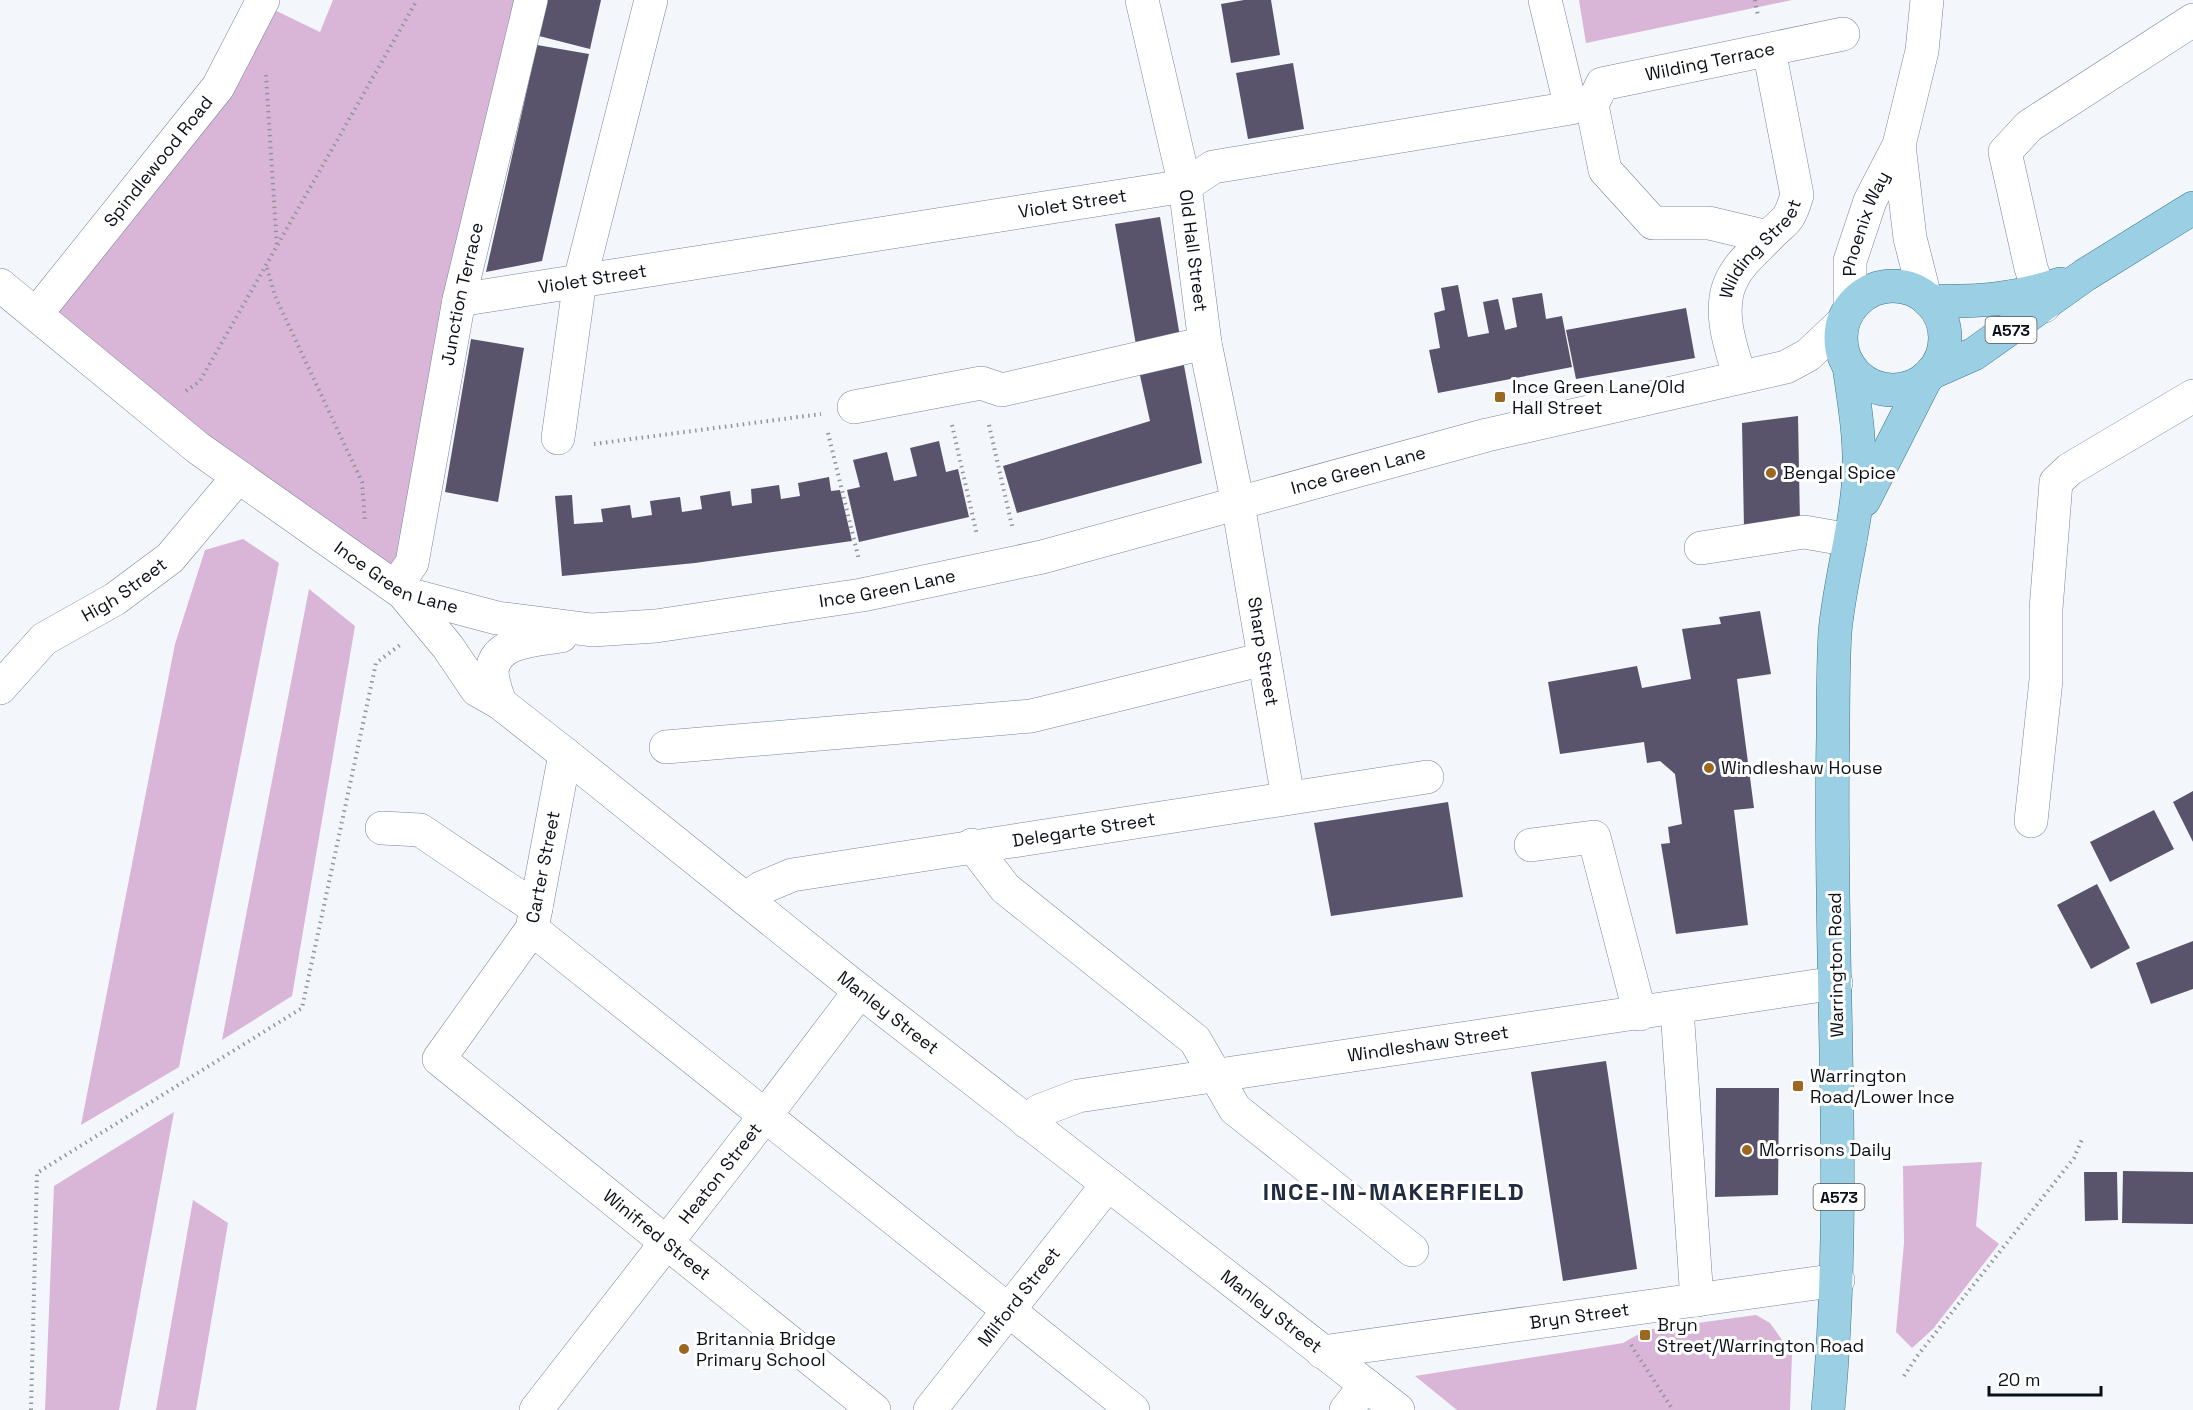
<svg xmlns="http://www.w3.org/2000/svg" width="2193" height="1410" font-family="'Space Grotesk',sans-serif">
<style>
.green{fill:#d9b5d7}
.building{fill:#59536c}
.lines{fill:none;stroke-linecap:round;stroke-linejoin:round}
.minor-casing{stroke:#77859c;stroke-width:34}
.major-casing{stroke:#3d7791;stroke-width:34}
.path{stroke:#90959b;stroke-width:4;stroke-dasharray:1.5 4.5;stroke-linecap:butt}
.minor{stroke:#fff;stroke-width:33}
.major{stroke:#9bcfe4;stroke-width:33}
.poi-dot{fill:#9c681f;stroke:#fff;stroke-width:2}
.labels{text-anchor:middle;stroke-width:6;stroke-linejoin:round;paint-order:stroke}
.shield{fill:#fff;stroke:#54585d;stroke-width:1.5}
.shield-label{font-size:16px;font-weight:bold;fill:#0b1018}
.street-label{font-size:18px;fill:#0b1018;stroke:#fff}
.poi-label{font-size:18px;fill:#0b1018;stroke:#fff;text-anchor:start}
.district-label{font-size:24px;font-weight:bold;letter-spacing:1.5px;fill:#212c40;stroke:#fff}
</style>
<rect width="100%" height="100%" fill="#f3f7fc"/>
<g class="green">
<path d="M333,0H531L395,587L37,313L262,4L320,32Z"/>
<path d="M1579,0H1792L1586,43Z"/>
<path d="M243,539L279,563L179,1067L81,1125L175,644L205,550Z"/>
<path d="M309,589L355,626L292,996L222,1040Z"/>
<path d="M174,1112L119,1410H45L54,1186Z"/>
<path d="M1982,1162L1976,1226L1999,1244L1933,1329L1912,1348L1896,1332L1904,1243L1903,1166Z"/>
<path d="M193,1200L228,1223L196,1410H156Z"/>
<path d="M1756,1315L1770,1323L1792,1354L1790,1410H1457L1415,1376L1623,1343L1646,1330Z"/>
</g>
<g class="building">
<path d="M548,0H601L590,49L539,36Z"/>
<path d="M1244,0H1271L1280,55L1231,63L1221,4Z"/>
<path d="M537,45L589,54L542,261L486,272Z"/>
<path d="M1293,63L1304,129L1248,139L1236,73Z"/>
<path d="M1160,217L1180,337L1136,345L1115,224Z"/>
<path d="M1458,285L1468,337L1489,333L1483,302L1498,299L1505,330L1517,327L1512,298L1542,293L1546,319L1562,316L1572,367L1438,393L1429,350L1440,348L1434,313L1445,310L1441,288Z"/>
<path d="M1686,308L1695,358L1576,379L1566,330Z"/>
<path d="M471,339L524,348L498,502L445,492Z"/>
<path d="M1183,360L1202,463L1017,513L1003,466L1150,421L1139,371Z"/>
<path d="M1798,416L1800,524L1744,528L1742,423Z"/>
<path d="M939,441L946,472L958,469L969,517L859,542L847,490L860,487L853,460L887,452L894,481L917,476L910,448Z"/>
<path d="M829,477L831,491L840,490L852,541L695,563L562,576L555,496L572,495L574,524L603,522L601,509L630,505L632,518L652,515L650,501L680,497L682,512L702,509L700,496L730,491L732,506L752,503L751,489L779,485L781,499L800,496L798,483Z"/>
<path d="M1760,611L1771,674L1737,679L1754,808L1734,810L1748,925L1676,934L1661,844L1670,843L1668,827L1682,824L1675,774L1660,761L1647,763L1644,742L1560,754L1548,682L1637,666L1642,688L1691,679L1682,629L1721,624L1719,617Z"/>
<path d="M2193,791V842L2173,802Z"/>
<path d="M1448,802L1463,897L1331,916L1314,823Z"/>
<path d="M2154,810L2174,849L2110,882L2090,842Z"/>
<path d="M2097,884L2130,948L2091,969L2057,905Z"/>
<path d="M2193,941V989L2151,1004L2136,963Z"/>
<path d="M1606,1061L1637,1269L1563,1281L1531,1072Z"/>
<path d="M1716,1088H1779L1778,1195L1715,1197Z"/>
<path d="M2123,1171L2193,1172V1224L2122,1223Z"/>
<path d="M2084,1172H2117L2118,1220L2085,1221Z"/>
</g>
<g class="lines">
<g class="minor-casing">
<g id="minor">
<path id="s1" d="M1142,0L1185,186L1205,343L1238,504L1288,798"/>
<path d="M1899,145L1910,238L1925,297"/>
<path id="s2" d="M1768,237L1709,223H1653L1605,170L1592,105L1602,84L1843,34"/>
<path id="s3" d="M0,285L198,448L403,593L497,618L592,630L656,626L862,595L1042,557L1487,435L1786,367L1808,355L1843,322"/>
<path id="s4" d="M459,300L1185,186L1213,167L1571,108L1545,0"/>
<path d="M2044,306L2031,268L2005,152L2029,126L2193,20"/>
<path id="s5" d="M1850,308V261L1870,201L1899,145L1922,51L1927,0"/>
<path id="s6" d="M37,313L218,87L263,0"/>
<path id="s7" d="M1740,377C1730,346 1715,304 1735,274C1742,261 1756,250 1766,239C1785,219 1788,225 1797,195L1769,50"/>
<path d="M854,407L981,383L1002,390L1205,343"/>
<path d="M558,438L580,280L651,0"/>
<path d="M1701,548L1804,532L1850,540"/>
<path id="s8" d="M395,587L412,563L459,300L531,0"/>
<path id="s9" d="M403,593L448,647L477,690L500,703L565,754L860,991L1398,1410"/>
<path id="s10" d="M0,688L44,639L115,599L170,558L238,477"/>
<path d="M500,703C497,694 492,681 492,671C495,640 537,640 561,636"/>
<path d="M666,747L1031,716L1264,659"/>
<path id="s11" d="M565,754L532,929L439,1059L874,1410"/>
<path d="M2031,821L2046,680V609L2056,482L2070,469L2193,396"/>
<path d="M382,828L420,830L536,908"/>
<path d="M972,845L1005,888L1195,1040L1235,1109L1412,1250"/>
<path d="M1531,845L1594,837L1640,1014"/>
<path id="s12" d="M747,898L761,888L792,875L1427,777"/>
<path d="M532,929L1133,1410"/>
<path d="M1677,1009L1697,1300"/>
<path id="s13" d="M1027,1122L1039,1111L1078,1096L1836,983"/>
<path id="s14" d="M1322,1352L1838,1280"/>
<path id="s15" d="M536,1410L765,1116L860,991"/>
<path id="s16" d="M930,1410L1108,1184"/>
<path d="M1346,1410L1366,1385"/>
</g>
</g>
<g class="major-casing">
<g id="major">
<circle cx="1893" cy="338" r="52"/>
<path d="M1929,301C1978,302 2013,300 2060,284"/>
<path d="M1931,373L1974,354L2085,275L2193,208"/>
<path d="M1864,500L1926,378"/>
<path d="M1828,1410C1849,1186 1828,962 1833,737C1833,702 1833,667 1835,632C1840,578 1857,525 1859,471C1860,435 1854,401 1849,366"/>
</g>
</g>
<g class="path">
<path d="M1755,0L1758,16"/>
<path d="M266,75L277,248"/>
<path d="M267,268L275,296L362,482L365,522"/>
<path d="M186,391L200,381L417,0"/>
<path d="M952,425L977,535"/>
<path d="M989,425L1012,526"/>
<path d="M828,433L859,560"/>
<path d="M594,444L821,414"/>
<path d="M1631,1345L1673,1410"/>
<path d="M1904,1376L1918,1355L2074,1158L2083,1137"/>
<path d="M31,1410L37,1173L302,1008L376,663L400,645"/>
</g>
<use href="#minor" class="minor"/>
<use href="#major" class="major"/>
</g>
<g class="poi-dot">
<rect x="1494" y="391" width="12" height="12" rx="3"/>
<circle cx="1771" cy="473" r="6"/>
<circle cx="1709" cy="768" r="6"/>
<rect x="1792" y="1080" width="12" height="12" rx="3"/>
<circle cx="1747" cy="1150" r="6"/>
<rect x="1639" y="1329" width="12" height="12" rx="3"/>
<circle cx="684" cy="1349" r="6"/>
</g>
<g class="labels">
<g class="shield">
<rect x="1985.5" y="317" width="51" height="26" rx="4.5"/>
<rect x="1813.5" y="1184" width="51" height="26" rx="4.5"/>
</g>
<g class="shield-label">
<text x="2011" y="336">A573</text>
<text x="1839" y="1203">A573</text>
</g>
<g class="street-label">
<text dy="6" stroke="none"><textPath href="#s2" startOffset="388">Wilding Terrace</textPath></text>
<text dy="6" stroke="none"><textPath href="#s6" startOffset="194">Spindlewood Road</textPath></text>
<text dy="6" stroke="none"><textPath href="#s4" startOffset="621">Violet Street</textPath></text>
<text dy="6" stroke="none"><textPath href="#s5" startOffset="87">Phoenix Way</textPath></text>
<text dy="6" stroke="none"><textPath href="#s7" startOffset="142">Wilding Street</textPath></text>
<text dy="6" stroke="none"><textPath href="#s1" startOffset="256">Old Hall Street</textPath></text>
<text dy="6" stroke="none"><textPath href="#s4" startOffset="135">Violet Street</textPath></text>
<text dy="6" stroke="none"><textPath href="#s8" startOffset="303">Junction Terrace</textPath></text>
<text dy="6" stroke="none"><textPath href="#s3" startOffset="1485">Ince Green Lane</textPath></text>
<text dy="6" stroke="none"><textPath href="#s3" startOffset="495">Ince Green Lane</textPath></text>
<text dy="6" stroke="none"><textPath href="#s10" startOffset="160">High Street</textPath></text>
<text dy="6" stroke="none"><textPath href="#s3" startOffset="999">Ince Green Lane</textPath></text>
<text dy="6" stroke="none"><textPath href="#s1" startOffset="663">Sharp Street</textPath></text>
<text dy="6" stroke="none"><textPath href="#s12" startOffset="346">Delegarte Street</textPath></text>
<text transform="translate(543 867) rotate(-79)" y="6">Carter Street</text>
<text transform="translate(1836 965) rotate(-91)" y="6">Warrington Road</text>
<text dy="6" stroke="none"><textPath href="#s9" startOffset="645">Manley Street</textPath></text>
<text dy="6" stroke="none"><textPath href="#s13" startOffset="412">Windleshaw Street</textPath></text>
<text dy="6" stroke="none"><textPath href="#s15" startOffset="300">Heaton Street</textPath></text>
<text dy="6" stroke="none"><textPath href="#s11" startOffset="618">Winifred Street</textPath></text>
<text dy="6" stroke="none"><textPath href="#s16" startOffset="144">Milford Street</textPath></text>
<text dy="6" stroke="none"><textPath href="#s9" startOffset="1131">Manley Street</textPath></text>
<text dy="6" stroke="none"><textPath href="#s14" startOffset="260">Bryn Street</textPath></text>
</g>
<g class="poi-label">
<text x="1512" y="393">Ince Green Lane/Old<tspan x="1512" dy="21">Hall Street</tspan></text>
<text x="1783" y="479">Bengal Spice</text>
<text x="1721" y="774">Windleshaw House</text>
<text x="1810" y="1082">Warrington<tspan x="1810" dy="21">Road/Lower Ince</tspan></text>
<text x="1759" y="1156">Morrisons Daily</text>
<text x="1657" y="1331">Bryn<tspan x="1657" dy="21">Street/Warrington Road</tspan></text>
<text x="696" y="1345">Britannia Bridge<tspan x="696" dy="21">Primary School</tspan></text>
</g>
<g class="district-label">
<text x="1394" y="1200">INCE-IN-MAKERFIELD</text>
</g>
</g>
<path d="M1989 1386v9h112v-9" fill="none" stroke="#0b1018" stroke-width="3"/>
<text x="1998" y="1386" font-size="18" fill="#0b1018" stroke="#ffffff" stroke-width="4.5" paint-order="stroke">20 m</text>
</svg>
